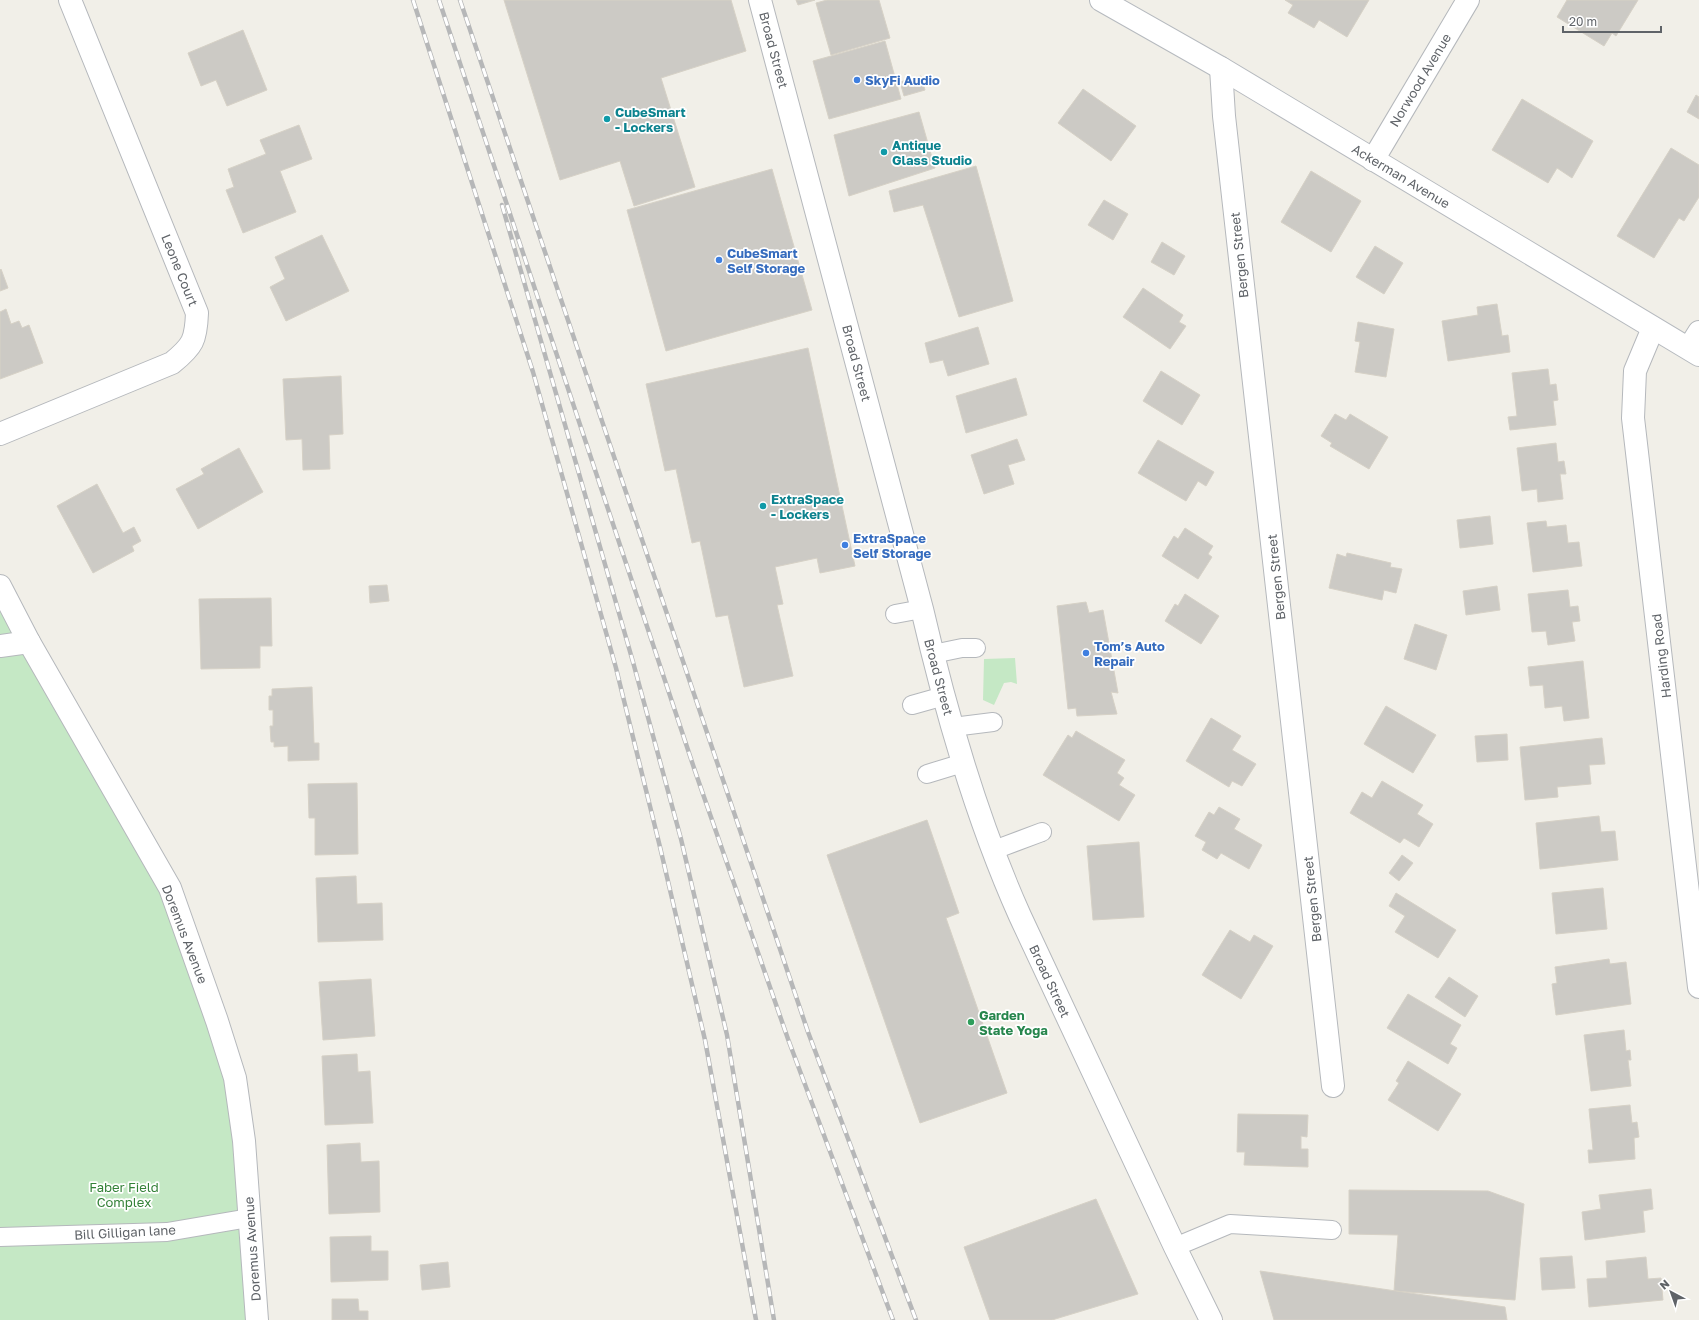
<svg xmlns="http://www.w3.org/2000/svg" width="1699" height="1320" font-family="'Golos Text',sans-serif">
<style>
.green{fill:#c5e8c5}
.building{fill:#cccac5;stroke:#d6d1c6}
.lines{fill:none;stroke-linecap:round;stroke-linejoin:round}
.lane-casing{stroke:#b5b8bc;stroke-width:20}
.street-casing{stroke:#b5b8bc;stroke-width:24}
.secondary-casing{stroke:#b6babf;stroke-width:24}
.lane{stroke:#fff;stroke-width:18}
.street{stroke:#fff;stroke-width:22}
.secondary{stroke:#fff;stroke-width:22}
.rail-casing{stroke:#b6b7b8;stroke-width:4.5}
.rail{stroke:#fff;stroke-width:3;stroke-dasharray:9;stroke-linecap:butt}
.shop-dot{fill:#3f7fe0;stroke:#fff;stroke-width:1.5}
.culture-dot{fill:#0f9aa8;stroke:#fff;stroke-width:1.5}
.leisure-dot{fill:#2e9e5b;stroke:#fff;stroke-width:1.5}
.labels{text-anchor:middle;stroke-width:3.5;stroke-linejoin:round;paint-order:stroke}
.street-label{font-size:13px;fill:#5f6368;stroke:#fff}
.shop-label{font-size:13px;font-weight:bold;fill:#366cbe;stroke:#fff;text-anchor:start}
.culture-label{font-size:13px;font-weight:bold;fill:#0d838f;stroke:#fff;text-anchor:start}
.leisure-label{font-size:13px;font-weight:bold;fill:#27864d;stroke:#fff;text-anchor:start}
.park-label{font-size:13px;fill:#348238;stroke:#fff}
</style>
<rect width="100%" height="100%" fill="#f1efe8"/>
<g class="green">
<path d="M0,586L170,888L235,1078L255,1320H0Z"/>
<path d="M1015,658L1017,684L1011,682L1004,683L994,705L983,700L984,659Z"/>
</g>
<g class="building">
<path d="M504,0H731L746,51L661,78L695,187L634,206L620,161L560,180Z"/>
<path d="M796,0H815L798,5Z"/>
<path d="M827,0H879L890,38L831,55L816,3Z"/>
<path d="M1285,0H1369L1347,37L1319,20L1314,28L1288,13L1293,5Z"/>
<path d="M1567,0H1638L1616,36L1612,33L1604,46L1557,17Z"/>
<path d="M243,30L267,90L227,106L216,80L201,86L188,53Z"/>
<path d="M885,41L901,99L829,119L813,61Z"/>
<path d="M921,76L925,90L904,96L900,82Z"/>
<path d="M1083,89L1136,126L1111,161L1058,123Z"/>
<path d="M1696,95L1699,97V119L1687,112Z"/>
<path d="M1522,99L1593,141L1572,178L1557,168L1548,183L1492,150Z"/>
<path d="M919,112L935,168L849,196L834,135Z"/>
<path d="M299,125L312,159L280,171L296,212L243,233L226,190L234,187L228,169L266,154L260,140Z"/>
<path d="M1671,148L1699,165V197L1684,221L1679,218L1654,258L1617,236Z"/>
<path d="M976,166L1013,301L959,317L923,205L894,212L889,191Z"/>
<path d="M772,169L812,310L666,351L627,210Z"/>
<path d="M1311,171L1361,201L1331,252L1281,222Z"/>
<path d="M1104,200L1128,214L1113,240L1088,225Z"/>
<path d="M322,235L349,291L286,321L270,287L285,279L275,257Z"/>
<path d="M1162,242L1185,256L1174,275L1151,262Z"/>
<path d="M1375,246L1403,263L1384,294L1356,277Z"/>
<path d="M1,269L8,288L0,291V270Z"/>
<path d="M1143,288L1183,315L1179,322L1186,326L1170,349L1123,317Z"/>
<path d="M1497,304L1502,336L1508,335L1510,352L1448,361L1442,321L1478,315L1477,307Z"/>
<path d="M6,309L11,324L19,321L22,328L29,325L43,363L0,379V312Z"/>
<path d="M1358,322L1394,329L1386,377L1355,372L1360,342L1355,341Z"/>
<path d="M978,327L989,364L948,376L943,360L930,363L925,343Z"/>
<path d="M808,348L855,566L820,573L817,558L775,567L783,604L777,605L793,676L744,687L728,615L716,617L700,541L692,543L676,469L665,471L646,384Z"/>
<path d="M1548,369L1550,385L1556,384L1558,400L1553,401L1556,425L1510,430L1508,417L1517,416L1512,373Z"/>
<path d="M1161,371L1200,395L1182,425L1143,401Z"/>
<path d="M341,376L343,434L329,435L330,469L303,470L302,439L286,440L283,379Z"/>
<path d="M1016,378L1027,415L966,433L956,396Z"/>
<path d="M1335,414L1346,420L1350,414L1388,437L1369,469L1330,446L1332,443L1321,436Z"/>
<path d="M1017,439L1025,460L1008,465L1014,484L984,494L971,455Z"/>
<path d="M1158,440L1214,472L1206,486L1198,481L1186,501L1138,473Z"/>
<path d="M1556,443L1558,462L1564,461L1566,474H1560L1563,499L1538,502L1537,489L1522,491L1517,448Z"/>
<path d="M239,448L263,492L198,529L176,489L204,474L201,469Z"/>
<path d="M97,484L123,533L134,527L141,541L132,546L134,551L93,573L57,506Z"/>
<path d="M1490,516L1493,544L1460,548L1457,520Z"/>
<path d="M1546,521L1547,527L1566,525L1568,543L1579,542L1582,566L1533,572L1527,523Z"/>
<path d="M1185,528L1213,546L1208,554L1212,557L1198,579L1162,556L1174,536L1178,539Z"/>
<path d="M1347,553L1391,563L1390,567L1402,569L1396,593L1384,590L1382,600L1329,588L1337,554L1346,557Z"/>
<path d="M387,585L389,601L370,603L369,586Z"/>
<path d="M1497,586L1500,610L1466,615L1463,591Z"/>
<path d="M1568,590L1570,607L1578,606L1580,621L1572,622L1575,641L1548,645L1546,631L1532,632L1528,594Z"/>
<path d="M1185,594L1219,616L1201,644L1165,621L1175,604L1178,606Z"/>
<path d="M271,598L272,646H260V668L201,669L199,599Z"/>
<path d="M1086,602L1089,613L1103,610L1118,693L1111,692L1117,714L1077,716L1076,708L1068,709L1057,606Z"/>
<path d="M1415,624L1447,635L1436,670L1404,659Z"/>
<path d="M1583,661L1589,718L1564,721L1562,706L1545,708L1543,685L1530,686L1528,667Z"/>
<path d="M312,687L314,743H319V760L288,761V746L274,747V742H271L270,726H273V710H269V696H272V689Z"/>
<path d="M1386,706L1436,735L1413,773L1364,744Z"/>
<path d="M1211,718L1241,736L1232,750L1256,764L1242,786L1232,781L1229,787L1186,761Z"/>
<path d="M1076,731L1125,760L1117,773L1124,778L1119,785L1135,795L1119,821L1043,775L1068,735L1072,738Z"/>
<path d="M1507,734L1508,760L1477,762L1475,736Z"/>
<path d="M1602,738L1605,764L1589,765L1591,784L1557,787L1558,797L1525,800L1520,747Z"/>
<path d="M1382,781L1423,805L1417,814L1433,824L1419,847L1404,838L1400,843L1350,813L1362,792L1372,798Z"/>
<path d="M357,783L358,854L315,855V818H309L308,784Z"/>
<path d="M1219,807L1240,819L1234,829L1262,845L1249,869L1221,853L1217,859L1202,850L1206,842L1195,836L1209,812L1214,815Z"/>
<path d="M1599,816L1601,832L1615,831L1618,860L1540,869L1536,823Z"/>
<path d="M927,820L959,913L946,918L1007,1093L920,1123L827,855Z"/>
<path d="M1139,842L1144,917L1093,920L1087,846Z"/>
<path d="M1402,855L1413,863L1399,881L1389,873Z"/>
<path d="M356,876L357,904L382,903L383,940L318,942L316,878Z"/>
<path d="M1603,888L1607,929L1556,934L1552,893Z"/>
<path d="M1396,893L1456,930L1438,958L1395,932L1405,916L1389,906Z"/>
<path d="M1230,930L1250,942L1254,935L1273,946L1241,999L1202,975Z"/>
<path d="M1609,959L1610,964L1626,962L1631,1004L1556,1015L1552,984L1557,983L1555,967Z"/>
<path d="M1449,977L1478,996L1465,1017L1435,997Z"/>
<path d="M371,979L375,1036L323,1040L319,982Z"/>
<path d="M1408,994L1461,1025L1450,1044L1457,1048L1448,1064L1387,1028Z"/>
<path d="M1624,1030L1626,1051L1630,1050L1631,1060H1628L1631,1086L1591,1091L1584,1035Z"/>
<path d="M357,1054L358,1072L370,1071L373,1123L325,1125L322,1056Z"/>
<path d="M1408,1061L1461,1094L1438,1131L1388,1100L1399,1083L1396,1081Z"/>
<path d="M1630,1105L1632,1123L1637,1122L1639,1137L1634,1138L1635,1159L1589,1163L1588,1150H1593L1589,1109Z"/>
<path d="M1238,1114L1308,1115L1307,1137L1301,1136V1149H1308V1167L1244,1165L1245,1152H1237Z"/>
<path d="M360,1143L361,1162L379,1161L380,1212L329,1214L327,1145Z"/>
<path d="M1651,1189L1653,1209L1643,1211L1645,1232L1585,1240L1582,1212L1601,1209L1599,1195Z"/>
<path d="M1349,1190L1488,1191L1524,1204L1515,1300L1394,1291L1398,1235L1349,1234Z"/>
<path d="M1096,1199L1138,1294L1052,1320H990L964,1247Z"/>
<path d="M371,1236V1251H388V1280L331,1282L330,1237Z"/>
<path d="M1572,1256L1575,1288L1542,1290L1540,1258Z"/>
<path d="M1646,1257L1648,1279L1661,1278L1663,1300L1589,1307L1587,1279L1607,1278L1606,1261Z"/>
<path d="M448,1262L450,1287L422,1290L420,1265Z"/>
<path d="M1260,1271L1505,1307L1507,1320H1274Z"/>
<path d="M332,1299H358L359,1311H368V1320H332Z"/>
</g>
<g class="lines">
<g class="lane-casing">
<g id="lane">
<path d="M895,614L922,609"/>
<path d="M933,654L962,648H976"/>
<path d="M912,705L944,696"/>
<path d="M953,727L993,722"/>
<path d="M927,774L963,763"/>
<path d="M994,850L1042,832"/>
<path d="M0,1237L167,1232L249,1218"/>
<path d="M1175,1247L1230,1224L1332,1230"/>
</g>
</g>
<g class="street-casing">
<g id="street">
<path d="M760,0L922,609C946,713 976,818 1020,916L1175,1247L1211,1320"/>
<path d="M1221,68L1224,116L1333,1086"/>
<path d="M1373,160L1468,0"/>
<path d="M1653,328L1635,371L1633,418L1699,987"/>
<path d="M1689,348L1699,332"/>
<path d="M0,434L172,363C193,346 196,340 197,313L70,0"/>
<path d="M0,586L29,642L170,888L217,1021L235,1078L244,1141L257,1320"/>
<path d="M0,646L29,642"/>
</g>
</g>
<g class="secondary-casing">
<path id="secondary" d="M1101,0L1221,68L1699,355"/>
</g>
<use href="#lane" class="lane"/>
<use href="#street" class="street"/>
<use href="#secondary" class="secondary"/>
<g class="rail-casing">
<g id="rail">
<path d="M413,0L533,372L616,668L660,847L705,1040L756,1320"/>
<path d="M439,0L695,771L788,1039L893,1320"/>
<path d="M460,0L808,1032L916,1320"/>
<path d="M502,205L633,662L681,839L727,1035L774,1320"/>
</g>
</g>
<use href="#rail" class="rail"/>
</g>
<g class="shop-dot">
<circle cx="857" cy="80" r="4"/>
<circle cx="719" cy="260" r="4"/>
<circle cx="845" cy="545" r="4"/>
<circle cx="1086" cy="653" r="4"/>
</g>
<g class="culture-dot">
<circle cx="607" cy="119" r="4"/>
<circle cx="884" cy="152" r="4"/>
<circle cx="763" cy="506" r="4"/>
</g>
<circle class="leisure-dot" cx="971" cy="1022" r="4"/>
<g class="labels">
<g class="street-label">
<text transform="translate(774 50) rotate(75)" y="5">Broad Street</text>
<text transform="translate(1420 80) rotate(-59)" y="5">Norwood Avenue</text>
<text transform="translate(1401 176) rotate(31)" y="5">Ackerman Avenue</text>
<text transform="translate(1239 255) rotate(-96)" y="5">Bergen Street</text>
<text transform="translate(180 270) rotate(68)" y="5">Leone Court</text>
<text transform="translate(857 363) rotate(75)" y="5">Broad Street</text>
<text transform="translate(1276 577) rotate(-96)" y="5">Bergen Street</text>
<text transform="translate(1661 656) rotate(-97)" y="5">Harding Road</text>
<text transform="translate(939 677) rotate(75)" y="5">Broad Street</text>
<text transform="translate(1312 899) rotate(-96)" y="5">Bergen Street</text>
<text transform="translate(185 934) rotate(69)" y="5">Doremus Avenue</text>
<text transform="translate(1050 981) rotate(65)" y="5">Broad Street</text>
<text transform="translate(125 1232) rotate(-3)" y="5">Bill Gilligan lane</text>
<text transform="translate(252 1249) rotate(-94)" y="5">Doremus Avenue</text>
</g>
<g class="shop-label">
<text x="865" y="85">SkyFi Audio</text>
<text x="727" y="258">CubeSmart<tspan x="727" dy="15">Self Storage</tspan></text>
<text x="853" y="543">ExtraSpace<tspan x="853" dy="15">Self Storage</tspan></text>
<text x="1094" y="651">Tom’s Auto<tspan x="1094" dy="15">Repair</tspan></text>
</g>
<g class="culture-label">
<text x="615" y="117">CubeSmart<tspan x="615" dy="15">- Lockers</tspan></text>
<text x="892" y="150">Antique<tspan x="892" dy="15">Glass Studio</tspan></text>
<text x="771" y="504">ExtraSpace<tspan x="771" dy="15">- Lockers</tspan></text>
</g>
<g class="leisure-label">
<text x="979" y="1020">Garden<tspan x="979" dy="15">State Yoga</tspan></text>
</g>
<g class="park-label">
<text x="124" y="1192">Faber Field<tspan x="124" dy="15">Complex</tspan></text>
</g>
</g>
<g transform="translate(1671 1292) rotate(319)" stroke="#ffffff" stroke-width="3" paint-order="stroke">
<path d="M0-3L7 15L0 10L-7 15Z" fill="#5f6368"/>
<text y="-6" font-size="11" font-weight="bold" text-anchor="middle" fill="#5f6368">N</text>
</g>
<path d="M1563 26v6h98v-6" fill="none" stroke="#5f6368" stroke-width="2"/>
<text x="1569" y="26" font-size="12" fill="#5f6368" stroke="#ffffff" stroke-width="3" paint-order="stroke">20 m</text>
</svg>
